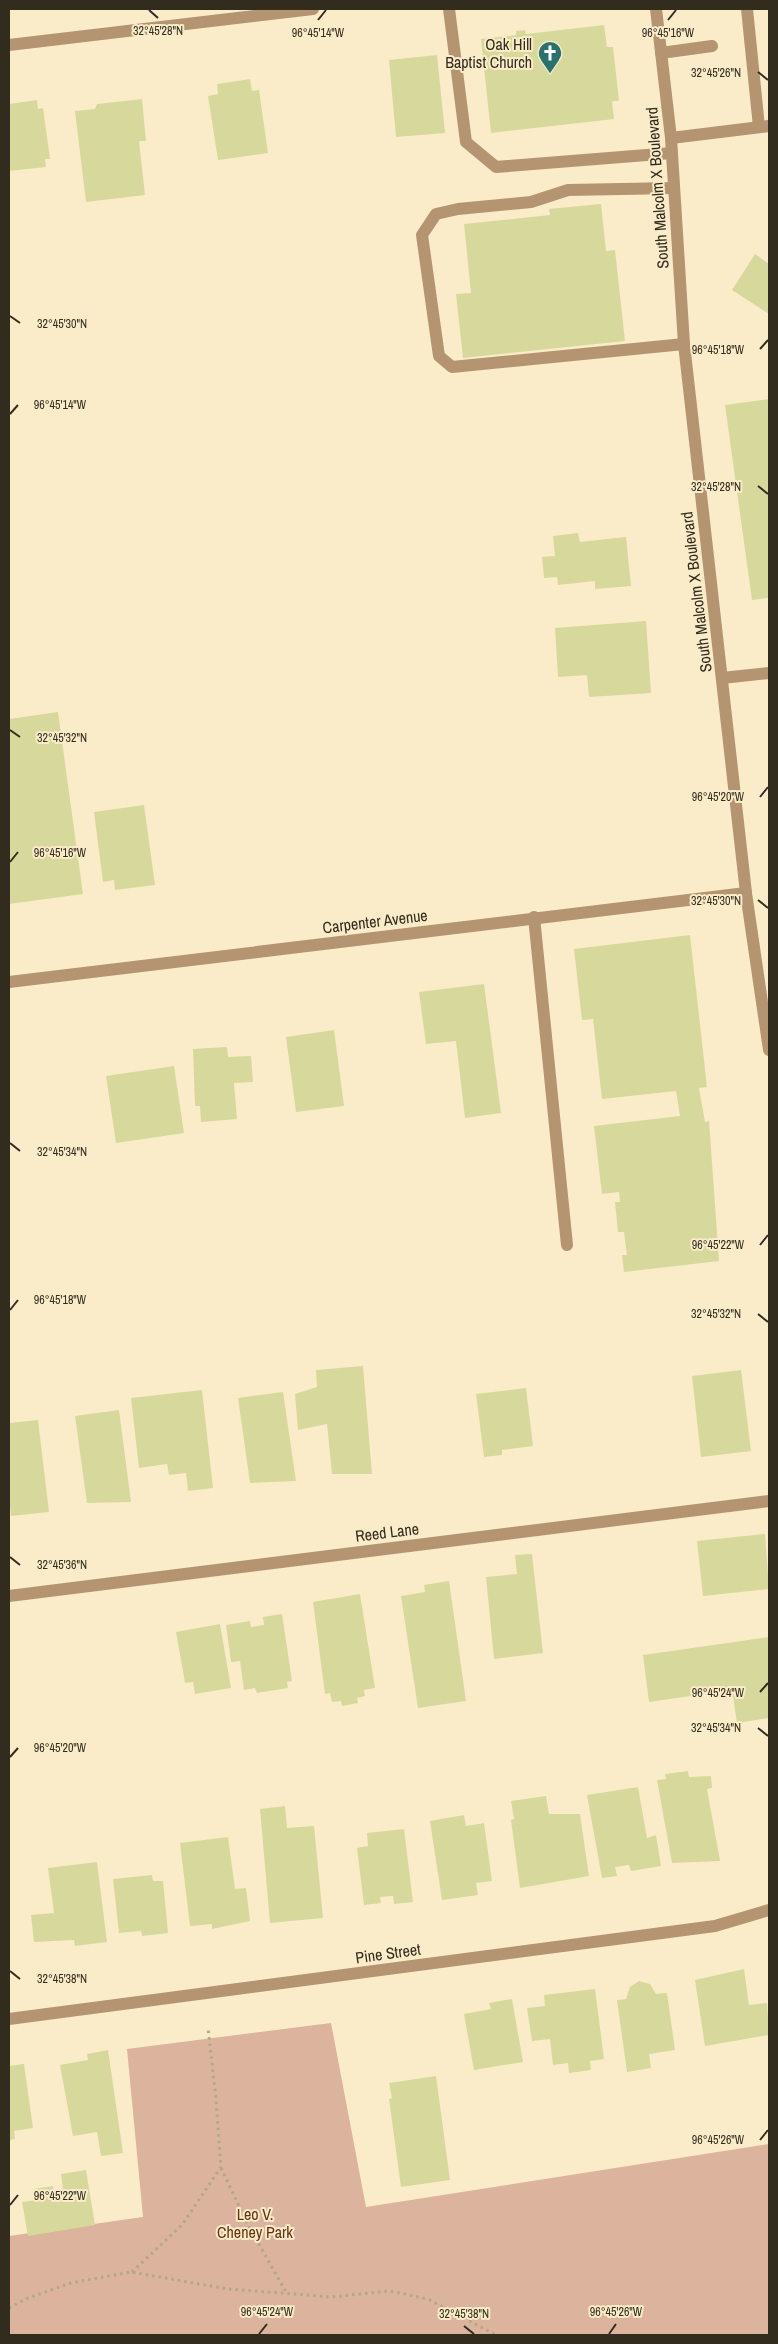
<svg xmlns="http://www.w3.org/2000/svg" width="778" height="2344" font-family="'Archivo Narrow',sans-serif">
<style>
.green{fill:#dcb39d}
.building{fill:#d7d99c}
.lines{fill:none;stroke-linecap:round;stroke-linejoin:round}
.path{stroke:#b2a78b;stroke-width:3;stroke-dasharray:2.5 4;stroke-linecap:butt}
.service{stroke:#b59471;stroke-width:12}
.minor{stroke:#b59471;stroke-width:12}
.tertiary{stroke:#b59471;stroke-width:12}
.ticks{fill:none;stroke:#312c1e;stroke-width:2}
.labels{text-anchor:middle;stroke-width:4;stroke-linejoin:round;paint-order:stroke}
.poi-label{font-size:16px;fill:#312c1e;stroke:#faecc8;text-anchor:end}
.street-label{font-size:16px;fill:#312c1e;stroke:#faecc8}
.park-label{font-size:16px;fill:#663212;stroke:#faecc8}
.ticks-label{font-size:12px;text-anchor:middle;fill:#312c1e;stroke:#faecc8;stroke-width:4;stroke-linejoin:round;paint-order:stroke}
</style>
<rect width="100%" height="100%" fill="#faecc8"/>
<path class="green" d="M331,2023L366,2207L769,2144V2335H9V2236L143,2217L127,2049Z"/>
<g class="building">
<path d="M604,25L607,47H613L619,101H612L614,119L491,133L481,39L516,35V31L525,30L526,34Z"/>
<path d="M437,55L445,133L396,137L389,60Z"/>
<path d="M250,79L252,91L259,90L268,153L218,160L208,96L218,94L217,84Z"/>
<path d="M142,99L146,141H139L145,195L86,202L75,111L95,109L97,104Z"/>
<path d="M37,100L38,109L43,108L50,159H45L46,167L9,171V104Z"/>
<path d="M601,204L606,251L615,250L625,341L463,358L456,294L471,293L464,224L550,215L549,209Z"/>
<path d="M755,254L769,264V314L732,290Z"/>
<path d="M769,399V598L752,600L725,405Z"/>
<path d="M578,533L580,542L626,537L631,586L595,589V581L558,585L557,577L544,578L542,557L555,556L553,536Z"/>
<path d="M646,621L651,693L589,697L587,675L558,677L555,628Z"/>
<path d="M58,712L83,894L9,904V719Z"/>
<path d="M144,805L155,885L115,890L114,880L103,882L94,812Z"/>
<path d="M690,935L707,1087L699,1088L705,1122L709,1121L719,1261L624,1272L622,1255H627L624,1232H618L615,1202H620L619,1192L602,1194L594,1126L680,1116L676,1091L602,1099L593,1019L582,1020L574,949Z"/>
<path d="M484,984L501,1113L465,1118L456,1041L426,1044L419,992Z"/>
<path d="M334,1030L344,1106L296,1112L286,1037Z"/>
<path d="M227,1047L228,1057L251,1056L253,1082L234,1083L237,1119L201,1122L200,1106H195L193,1049Z"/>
<path d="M174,1066L184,1133L116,1143L106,1076Z"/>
<path d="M363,1366L372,1474H332L327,1424L298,1430L295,1394L317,1387L316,1370Z"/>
<path d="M741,1370L751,1451L701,1457L692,1376Z"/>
<path d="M526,1388L533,1446L502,1450V1455L484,1457L476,1394Z"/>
<path d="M202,1390L213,1488L188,1491L186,1473L169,1475L167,1464L139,1468L131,1398Z"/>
<path d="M283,1392L296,1481L250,1483L238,1398Z"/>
<path d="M119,1410L131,1502L87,1503L75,1416Z"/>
<path d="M38,1420L49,1512L11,1516L9,1496V1423Z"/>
<path d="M765,1534L769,1589L703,1596L697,1541Z"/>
<path d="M532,1554L543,1653L494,1659L486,1577L517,1574L515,1555Z"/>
<path d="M449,1581L466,1701L418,1708L401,1596L425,1592L424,1585Z"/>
<path d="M360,1594L375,1688L364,1690L365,1696L357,1698L358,1703L342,1706L341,1701L332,1702L330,1693L325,1694L313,1602Z"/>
<path d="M282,1614L292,1681L287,1682L288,1688L257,1693L255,1688L244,1690L240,1661L231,1662L226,1625L250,1621L251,1627L264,1625L263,1617Z"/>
<path d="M220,1624L231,1688L195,1694L193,1682L185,1683L176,1632Z"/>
<path d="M769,1637V1718L737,1723L732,1690L649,1702L643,1655Z"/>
<path d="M688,1771L689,1777L711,1776L712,1788L707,1789L720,1861L672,1863L657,1780L666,1779L665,1774Z"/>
<path d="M638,1787L647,1838L656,1835L661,1866L631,1871L629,1865L615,1867L617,1876L602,1878L587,1795Z"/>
<path d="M546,1796L549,1814H580L589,1876L520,1888L511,1820L514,1819L511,1801Z"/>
<path d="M285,1806L287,1828L314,1826L323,1918L270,1923L260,1809Z"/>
<path d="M464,1815L466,1826L484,1823L492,1881L476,1883L478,1895L442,1900L430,1821Z"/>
<path d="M404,1829L413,1902L394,1904L393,1896L380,1897L381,1903L364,1905L357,1848L368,1846L367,1833Z"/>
<path d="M228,1837L235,1889L246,1888L250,1921L212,1929V1924L190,1926L180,1843Z"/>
<path d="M97,1862L107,1942L75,1946L74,1940L34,1942L31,1915L54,1913L48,1868Z"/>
<path d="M152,1875L153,1881H163L168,1933L142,1936L141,1931L119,1933L113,1879Z"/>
<path d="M744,1969L749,2005L767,2003L769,2035L705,2046L695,1980Z"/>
<path d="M639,1981L650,1984L656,1994L667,1993L675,2050L649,2054L651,2068L627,2072L617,2000L626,1999L630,1987Z"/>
<path d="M595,1989L604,2059L590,2061L591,2070L569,2073L568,2063L553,2065L550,2039L532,2041L527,2008L545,2006L544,1995Z"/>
<path d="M512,1999L523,2062L474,2070L464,2014L491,2009L489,2003Z"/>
<path d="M108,2050L123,2153L101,2156L97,2132L73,2136L60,2065L88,2060L87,2054Z"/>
<path d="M24,2064L33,2128L14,2131L15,2139L9,2140V2066Z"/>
<path d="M436,2076L450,2180L401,2187L389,2099L392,2098L389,2083Z"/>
<path d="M86,2170L95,2225L28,2236L22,2202L36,2200L34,2189L53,2186L55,2199L64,2197L61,2174Z"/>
</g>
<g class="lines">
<g class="path">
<path d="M700,10V9"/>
<path d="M221,2168L247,2223L286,2292"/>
<path d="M132,2272L182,2225L221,2167L216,2099L208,2028"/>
<path d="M9,2308L28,2298L71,2283L131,2272L228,2289L331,2297L390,2291L428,2299L496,2335"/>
</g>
<g class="service">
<path d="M449,9L466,142L496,167L672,153"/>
<path d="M747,9L759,127"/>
<path d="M661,53L712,46"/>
<path d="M674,188L568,190L531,202L458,209L436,214L422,235L439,356L452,367L684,344"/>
<path d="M534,917L567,1245"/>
</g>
<g class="minor">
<path d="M9,45L313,9"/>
<path d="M671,138L769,126"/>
<path d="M722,678L769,673"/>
<path d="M9,982L746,893"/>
<path d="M9,1596L769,1501"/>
</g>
<g class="tertiary">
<path d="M656,9L671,138L684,344L746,893L769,1050"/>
<path d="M9,2019L715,1926L769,1910"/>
</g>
</g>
<path class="ticks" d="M149,10L158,18M318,20L326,10M668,20L676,10M758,72L768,80M10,316L20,323M760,349L768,340M10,414L18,405M758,486L768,494M10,730L20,737M760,797L768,787M10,862L18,852M758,900L768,908M10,1143L20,1151M760,1245L768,1235M10,1310L18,1300M758,1314L768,1322M10,1557L20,1565M760,1692L768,1683M758,1728L768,1736M10,1757L18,1748M10,1971L20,1979M760,2140L768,2130M10,2205L18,2195M464,2326L474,2334M259,2334L267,2324M609,2334L616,2324"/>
<defs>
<g id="church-pin" transform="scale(1.25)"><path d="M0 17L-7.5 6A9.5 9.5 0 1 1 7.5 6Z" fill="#28726e" stroke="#faecc8"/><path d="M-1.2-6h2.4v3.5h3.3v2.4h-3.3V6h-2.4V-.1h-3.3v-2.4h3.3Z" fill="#fff"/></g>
</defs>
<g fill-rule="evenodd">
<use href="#church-pin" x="550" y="53"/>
</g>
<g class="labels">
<g class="poi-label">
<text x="532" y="50">Oak Hill<tspan x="532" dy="18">Baptist Church</tspan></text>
</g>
<g class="street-label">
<text transform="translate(657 188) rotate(-94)" y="6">South Malcolm X Boulevard</text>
<text transform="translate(696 592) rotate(-97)" y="6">South Malcolm X Boulevard</text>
<text transform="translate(375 921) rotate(-7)" y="6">Carpenter Avenue</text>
<text transform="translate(387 1532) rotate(-7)" y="6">Reed Lane</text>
<text transform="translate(388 1953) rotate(-8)" y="6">Pine Street</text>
</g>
<g class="park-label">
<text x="255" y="2220">Leo V.<tspan x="255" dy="18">Cheney Park</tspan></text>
</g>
</g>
<g class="ticks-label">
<text x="158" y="35">32°45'28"N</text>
<text x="318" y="37">96°45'14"W</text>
<text x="668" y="37">96°45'16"W</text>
<text x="716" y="77">32°45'26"N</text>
<text x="62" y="328">32°45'30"N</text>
<text x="718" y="354">96°45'18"W</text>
<text x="60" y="409">96°45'14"W</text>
<text x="716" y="491">32°45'28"N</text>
<text x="62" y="742">32°45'32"N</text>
<text x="718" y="801">96°45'20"W</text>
<text x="60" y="857">96°45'16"W</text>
<text x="716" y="905">32°45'30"N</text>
<text x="62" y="1156">32°45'34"N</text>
<text x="718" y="1249">96°45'22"W</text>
<text x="60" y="1304">96°45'18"W</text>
<text x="716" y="1318">32°45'32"N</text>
<text x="62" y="1569">32°45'36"N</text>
<text x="718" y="1697">96°45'24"W</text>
<text x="716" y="1732">32°45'34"N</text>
<text x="60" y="1752">96°45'20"W</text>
<text x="62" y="1983">32°45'38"N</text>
<text x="718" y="2144">96°45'26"W</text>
<text x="60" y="2200">96°45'22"W</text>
<text x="267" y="2316">96°45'24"W</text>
<text x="616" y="2316">96°45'26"W</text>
<text x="464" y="2318">32°45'38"N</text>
</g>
<rect width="778" height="2344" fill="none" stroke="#312c1e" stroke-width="20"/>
</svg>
